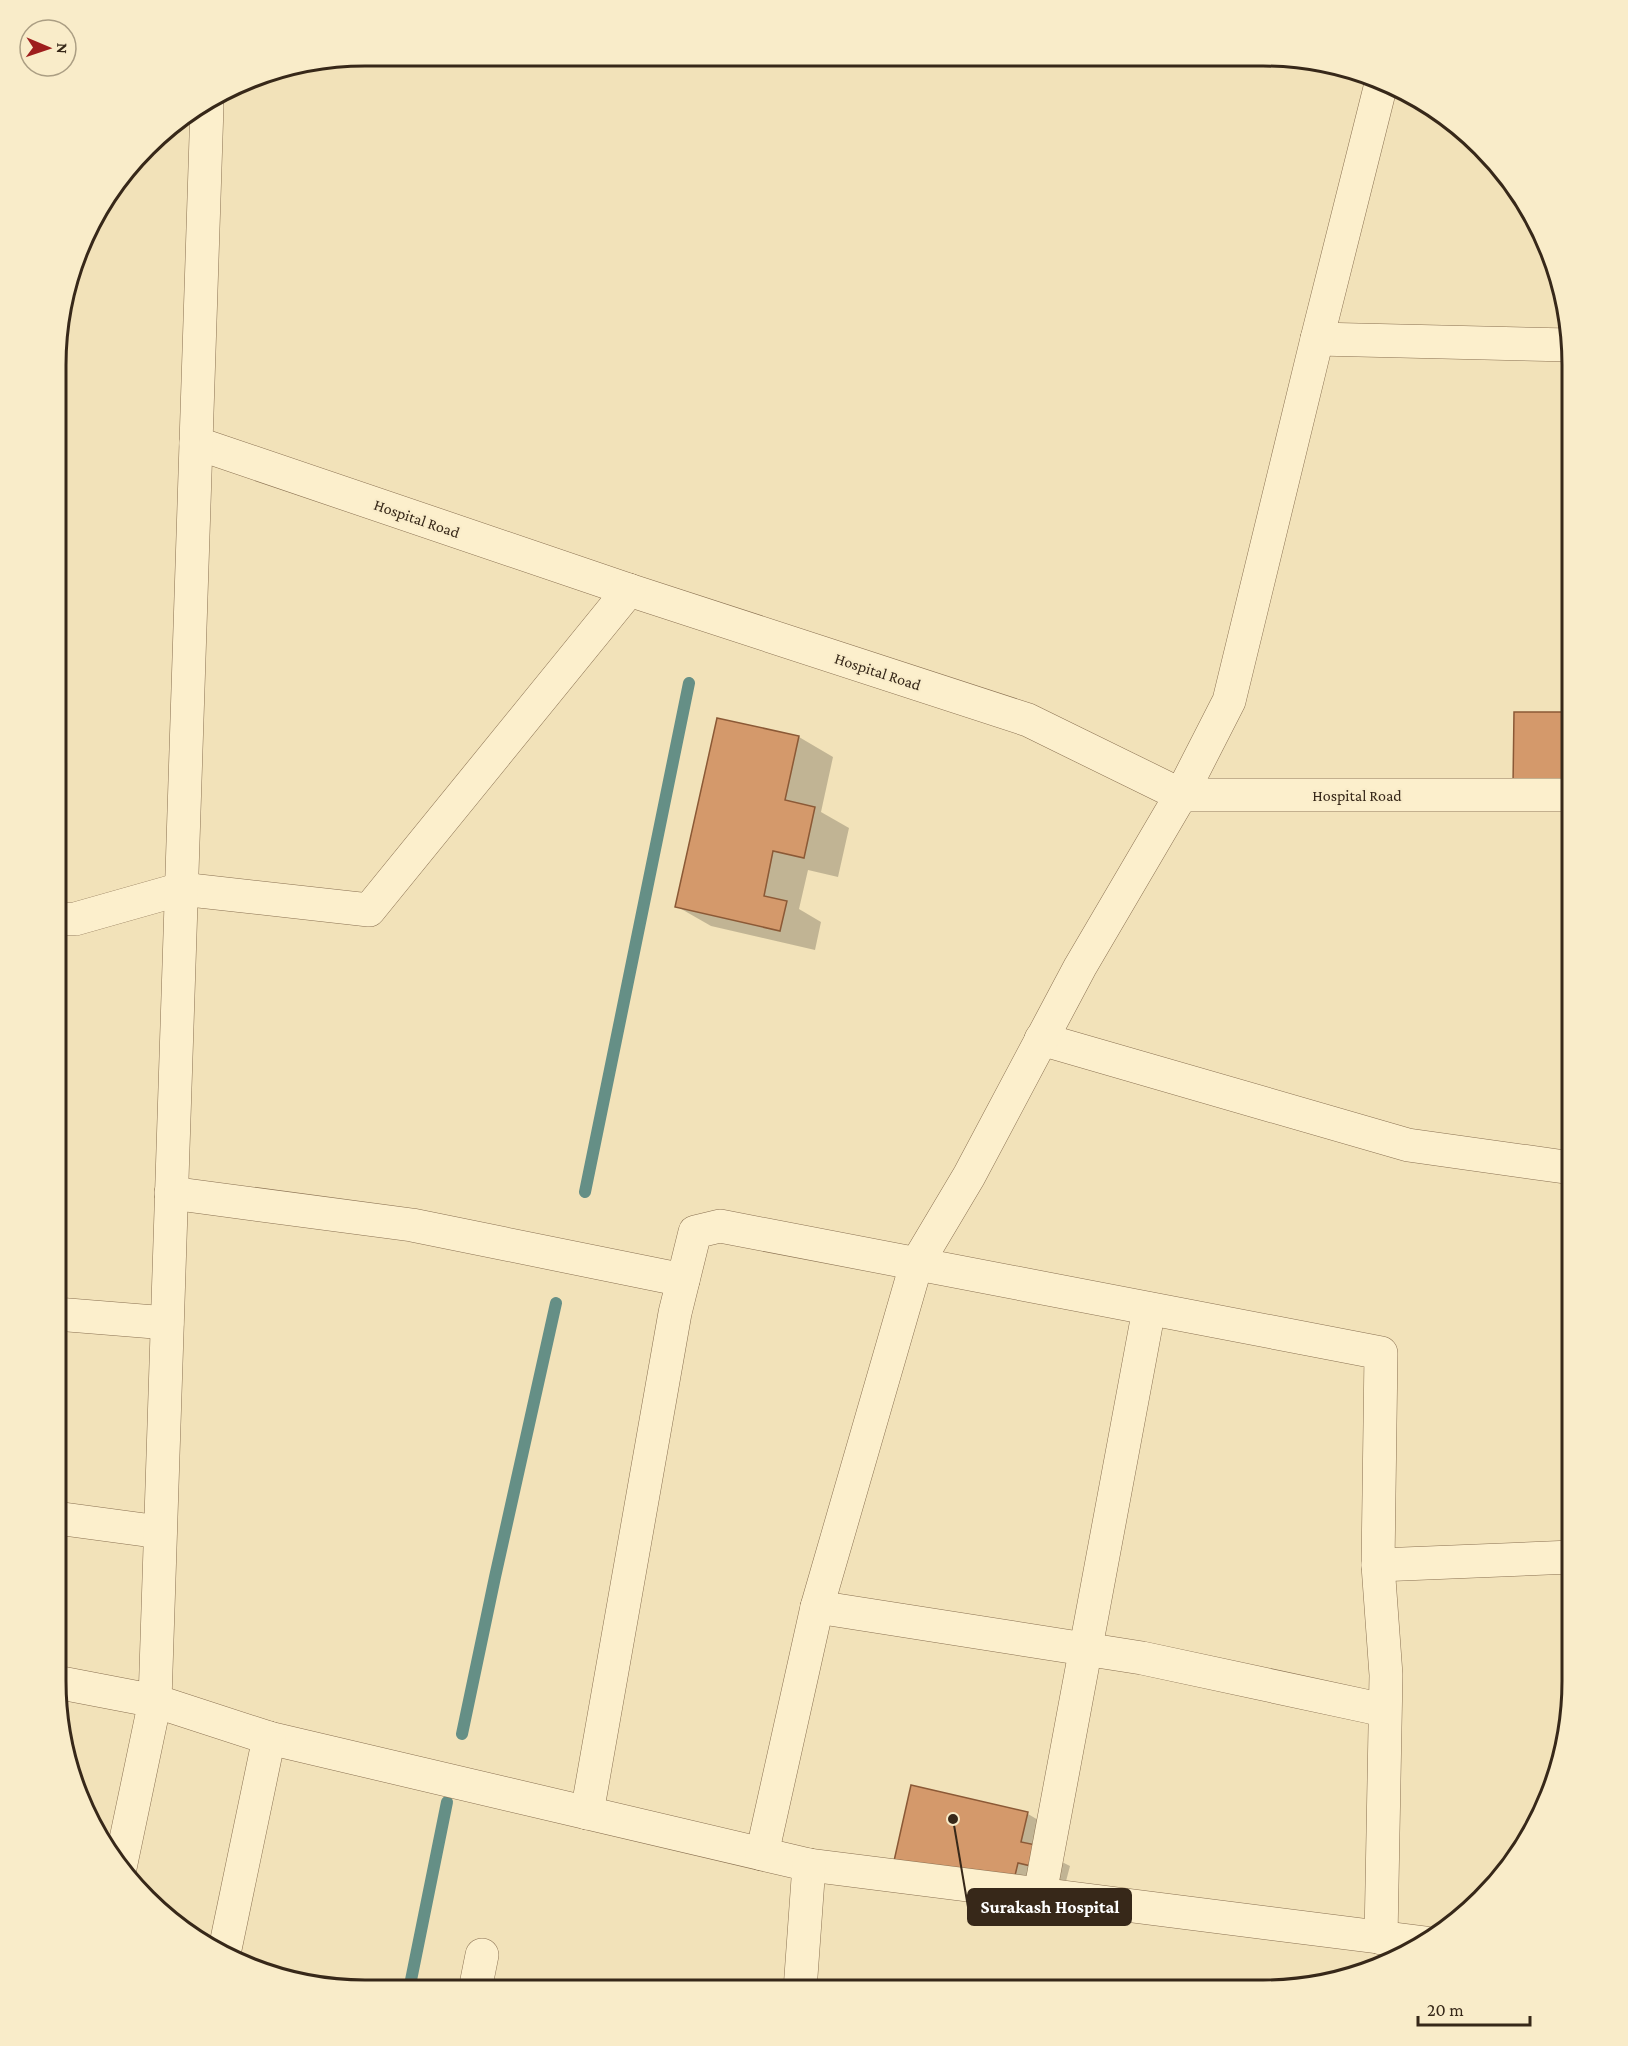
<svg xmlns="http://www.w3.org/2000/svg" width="1628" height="2046" font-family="'Crimson Pro',serif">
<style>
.shadow{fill:#0003}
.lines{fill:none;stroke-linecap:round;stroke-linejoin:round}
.stream{stroke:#658f86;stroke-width:12}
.building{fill:#d4996b;stroke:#8b5936;stroke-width:1.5}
.minor-casing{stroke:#8a7152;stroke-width:34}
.minor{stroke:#fcefcc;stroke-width:33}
.labels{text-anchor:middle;stroke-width:4.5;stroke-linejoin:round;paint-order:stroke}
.street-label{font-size:16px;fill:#372819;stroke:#f9ecc9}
.rim{fill:none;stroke:#372819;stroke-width:3}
.leader{fill:none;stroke:#372819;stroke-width:2}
.callout-dot{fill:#372819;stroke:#f9ecc9;stroke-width:2}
.callout{fill:#372819;stroke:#372819;stroke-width:2}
.callout-label{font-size:18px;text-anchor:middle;font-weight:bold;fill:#fff}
</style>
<rect width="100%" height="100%" fill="#f2e2b9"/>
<g class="shadow">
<path d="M1515,713L1572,714V799Z"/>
<path d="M718,719L799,737L833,757L821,812L849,828L838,877L808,870L799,909L821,922L815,950L711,926L676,906Z"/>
<path d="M1028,1814L1062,1834L1056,1859L1070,1866L1065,1885L931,1880Z"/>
</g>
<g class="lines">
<g class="stream">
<path d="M585,1192L689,683"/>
<path d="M462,1734L495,1577L556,1303"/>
<path d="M409,1990L447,1802"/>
</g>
</g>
<g class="building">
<path d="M1514,712H1572V786L1513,785Z"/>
<path d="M717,718L799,736L785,800L815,807L804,858L773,851L764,896L787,901L780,931L675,907Z"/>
<path d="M911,1785L1028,1812L1021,1842L1036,1845L1031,1866L1018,1863L1012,1888L894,1861Z"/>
</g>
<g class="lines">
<g class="minor-casing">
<g id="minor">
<path d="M1317,339L1570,345"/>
<path d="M196,443L629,590L1028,720L1181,795H1572"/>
<path d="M57,919H75L181,889L369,910L629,590"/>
<path d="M1041,1039L1408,1145L1572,1168"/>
<path d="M171,1193L412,1225L683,1280"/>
<path d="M56,1314L167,1323"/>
<path d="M56,1518L160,1532"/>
<path d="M1378,1565L1572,1557"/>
<path d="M817,1607L1142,1658L1384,1710"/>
<path d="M56,1682L155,1701L269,1738L809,1865L1426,1943"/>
<path d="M587,1813L675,1313L695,1232L720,1226L1381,1353L1378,1565L1386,1675L1381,1938"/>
<path d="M762,1854L817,1607L916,1265L969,1176L1080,967L1181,795L1229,701L1317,339L1382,80"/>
<path d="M120,1868L155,1701L207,106"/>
<path d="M1040,1894L1149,1309"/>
<path d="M224,1954L269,1738"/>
<path d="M475,1990L482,1955"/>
<path d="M800,1990L809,1865"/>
</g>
</g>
<use href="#minor" class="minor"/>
</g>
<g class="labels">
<g class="street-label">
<text transform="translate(417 518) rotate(19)" y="6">Hospital Road</text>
<text transform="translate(878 671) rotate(18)" y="6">Hospital Road</text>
<text x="1357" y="801">Hospital Road</text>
</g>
</g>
<path d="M0 0H1628V2046H0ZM365 66H1263A299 299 0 0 1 1562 365V1681A299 299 0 0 1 1263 1980H365A299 299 0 0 1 66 1681V365A299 299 0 0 1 365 66Z" fill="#f9ecc9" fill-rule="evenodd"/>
<path class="rim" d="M365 66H1263A299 299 0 0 1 1562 365V1681A299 299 0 0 1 1263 1980H365A299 299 0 0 1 66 1681V365A299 299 0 0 1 365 66Z"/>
<path class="leader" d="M953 1819L968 1907"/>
<circle class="callout-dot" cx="953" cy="1819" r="6"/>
<rect class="callout" x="968" y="1889" width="163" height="36" rx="6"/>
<g class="callout-label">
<text x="1050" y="1913">Surakash Hospital</text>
</g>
<g transform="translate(48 48) rotate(92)"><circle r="28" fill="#f9ecc9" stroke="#ab9e83" stroke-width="1.5"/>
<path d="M0-4.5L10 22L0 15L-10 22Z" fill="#9e1e1d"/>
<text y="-9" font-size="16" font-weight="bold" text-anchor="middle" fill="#372819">N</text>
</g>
<path d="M1418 2016v9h112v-9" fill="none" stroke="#372819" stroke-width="3"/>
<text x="1427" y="2016" font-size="18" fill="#372819" stroke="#f9ecc9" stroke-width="4.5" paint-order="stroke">20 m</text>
</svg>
